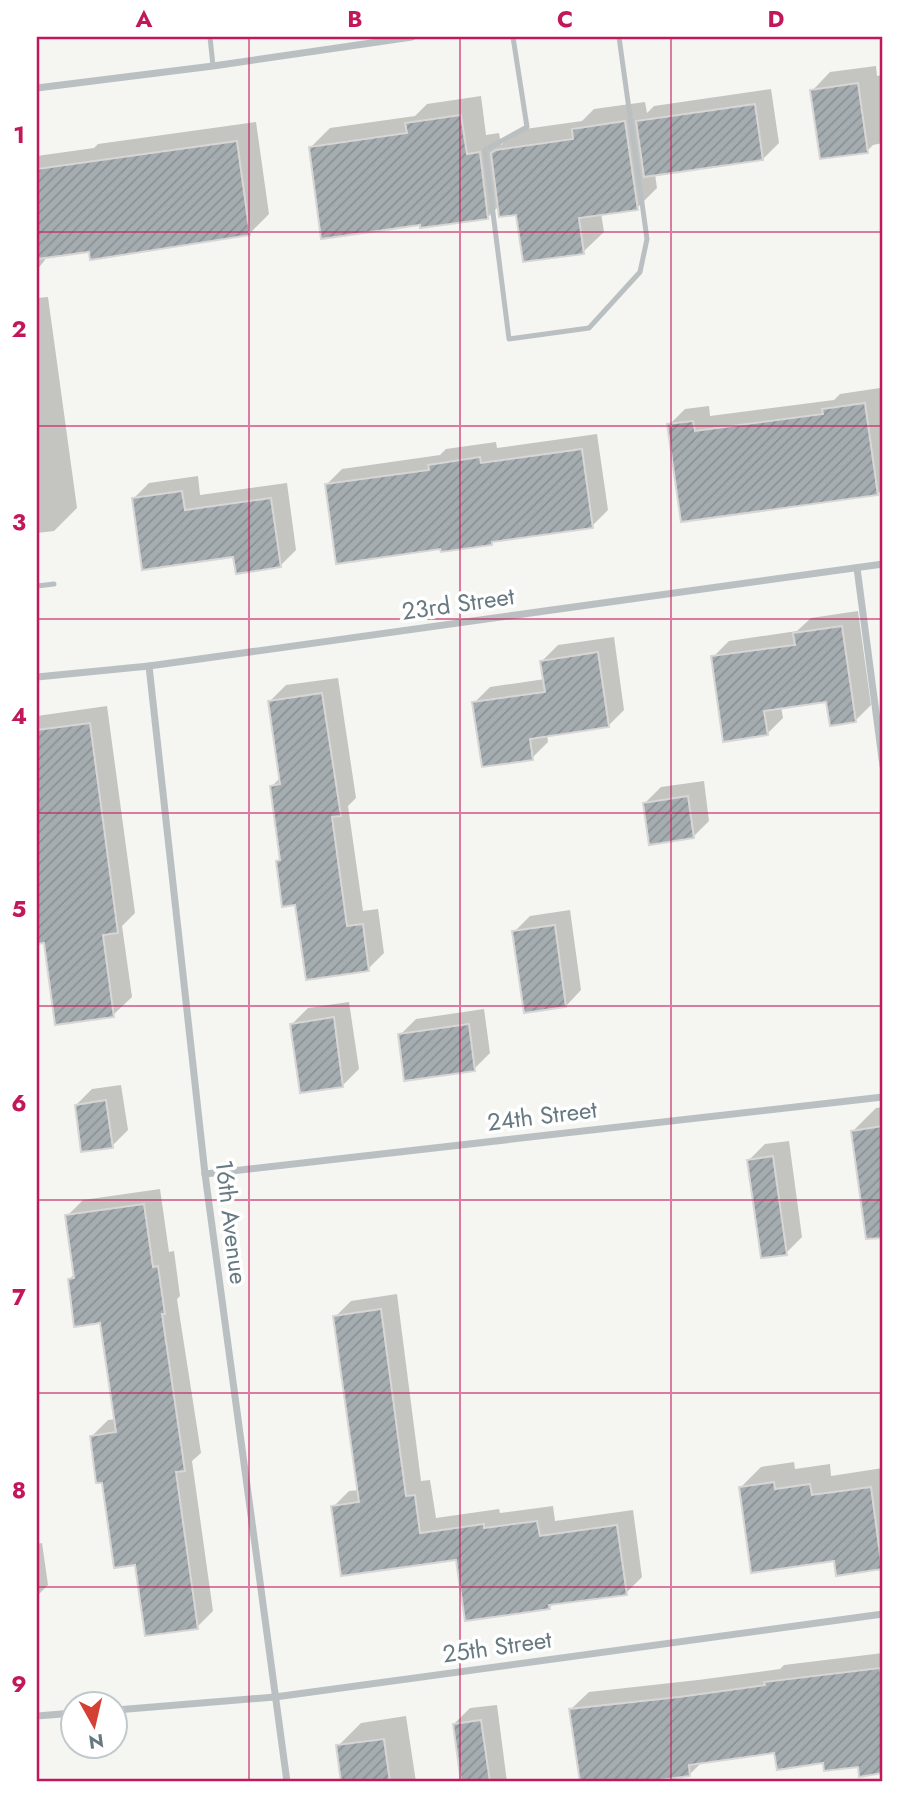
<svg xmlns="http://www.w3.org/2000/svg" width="920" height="1819" font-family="Jost,sans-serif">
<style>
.shadow{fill:#0003}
.building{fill:url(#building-hatch);stroke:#d7d6d5;stroke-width:2}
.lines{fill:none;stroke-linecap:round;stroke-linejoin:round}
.lane{stroke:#bac0c2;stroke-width:5}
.street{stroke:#bac0c2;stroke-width:7}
.grid{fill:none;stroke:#c2185b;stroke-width:2;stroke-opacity:0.55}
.labels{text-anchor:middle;stroke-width:7;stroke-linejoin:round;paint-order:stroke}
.street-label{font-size:24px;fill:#677981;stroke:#fff}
.neatline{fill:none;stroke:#c2185b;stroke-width:2.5}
.grid-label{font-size:23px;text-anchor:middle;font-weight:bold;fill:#c2185b}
</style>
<defs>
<pattern id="building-hatch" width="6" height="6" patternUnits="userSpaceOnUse" patternTransform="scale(1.75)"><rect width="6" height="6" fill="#a5adb1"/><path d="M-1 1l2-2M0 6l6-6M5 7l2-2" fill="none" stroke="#8a9295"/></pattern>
</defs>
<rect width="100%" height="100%" fill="#f5f5f2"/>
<g class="shadow">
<path d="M876,66L877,76L883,75V143L873,145L867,151L812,91L830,72Z"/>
<path d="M771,89L779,143L763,159L655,174L657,188L637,208L601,213L604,232L583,252L517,213L499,206L488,217L421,223L310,148L330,128L415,116L427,104L481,96L486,135L499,133L501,145L518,130L582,121L594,109L645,102L647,113L654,106Z"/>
<path d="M256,122L269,214L249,234L48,256L37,270V156L94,148L98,144Z"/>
<path d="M48,297L77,508L54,531L37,533V298Z"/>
<path d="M880,388L883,410V492L683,520L669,425L685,409L709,406L710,416L834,400L840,394Z"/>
<path d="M597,434L608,510L592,526L495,540L492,543L326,485L342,469L440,455L446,449L496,442L497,448Z"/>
<path d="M198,476L200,495L287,483L296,550L280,566L133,499L149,483Z"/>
<path d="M858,611L871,705L855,721L828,700L781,707L783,718L767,734L713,657L729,641L797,631L811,618Z"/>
<path d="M614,637L624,710L608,726L547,734L548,742L532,758L474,703L490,687L545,679L542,661L558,645Z"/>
<path d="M338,678L356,798L348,806L363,911L378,909L384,953L368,969L297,903L278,861L282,857L272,786L281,777L270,701L286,685Z"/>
<path d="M107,706L135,913L122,926L132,997L113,1015L45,941L37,942V716Z"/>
<path d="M704,781L709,821L693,837L645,803L661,787Z"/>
<path d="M570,910L581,990L566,1006L514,932L530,916Z"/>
<path d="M349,1002L359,1069L343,1085L292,1024L308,1008Z"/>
<path d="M484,1009L490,1053L474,1069L400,1035L416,1019Z"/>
<path d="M121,1085L128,1130L112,1146L76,1105L92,1089Z"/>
<path d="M883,1107V1216L865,1219L853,1131L876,1108Z"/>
<path d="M789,1141L802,1237L786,1253L749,1160L765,1144Z"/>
<path d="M160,1189L169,1252L174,1251L180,1296L177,1299L201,1453L192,1461L213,1611L197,1627L136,1563L103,1481L92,1436L108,1420L116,1419L102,1321L69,1279L75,1274L67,1216L83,1200Z"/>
<path d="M397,1294L421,1481L430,1480L436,1518L499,1509L500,1513L553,1506L555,1521L633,1510L642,1577L626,1593L554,1603L549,1608L457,1558L333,1507L349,1491L359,1490L335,1317L351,1301Z"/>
<path d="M794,1462L795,1469L830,1464L831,1476L883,1468L881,1567L836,1559L741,1487L761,1467Z"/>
<path d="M42,1543L48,1585L37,1596V1544Z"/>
<path d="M883,1653V1772L860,1775L859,1765L824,1761L776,1751L702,1762L690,1774L673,1776L667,1782H581L571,1709L589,1692L698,1680L780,1669L784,1665Z"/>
<path d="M497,1705L507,1782H463L454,1724L470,1708Z"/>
<path d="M406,1716L416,1782H343L338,1746L361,1723Z"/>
</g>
<g class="building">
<path d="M858,83L868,153L820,159L810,90Z"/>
<path d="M755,104L763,160L644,177L636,121Z"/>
<path d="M461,115L467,154L480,152L488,219L420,228V225L321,239L309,147L407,133L405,123Z"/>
<path d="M625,121L638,210L579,218L584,254L523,262L516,215L499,217L491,153L496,150L573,139L572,129Z"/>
<path d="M237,141L250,235L90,260L89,252L37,259V169Z"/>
<path d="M865,403L878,495L681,522L667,424L693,421L695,431L823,414L822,409Z"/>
<path d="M582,449L593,528L492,542V545L441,552L440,549L336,564L325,484L429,470L428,465L480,457L481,463Z"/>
<path d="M182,491L185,510L271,498L281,567L236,574L233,557L142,570L132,498Z"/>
<path d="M842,626L856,722L830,726L826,702L764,711L768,735L723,742L711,656L795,645L793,633Z"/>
<path d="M598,652L609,727L530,739L533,760L482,767L472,702L545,692L540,661Z"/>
<path d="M322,693L341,816L332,817L347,926L363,924L369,971L306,980L295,905L282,907L276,861L280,860L270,786L280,784L268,701Z"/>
<path d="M90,723L118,933L103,935L114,1017L55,1025L44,943L37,944V730Z"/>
<path d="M688,796L694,838L649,845L643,803Z"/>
<path d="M555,925L566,1007L524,1013L512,931Z"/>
<path d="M334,1017L343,1087L300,1093L290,1024Z"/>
<path d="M469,1024L475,1071L404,1081L398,1034Z"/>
<path d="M106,1100L113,1148L81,1152L75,1105Z"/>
<path d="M883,1126V1238L866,1239L851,1131Z"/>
<path d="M773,1156L787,1255L761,1258L747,1160Z"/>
<path d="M144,1204L153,1267L158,1266L165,1314H162L185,1471L176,1472L198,1629L145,1636L135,1565L114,1568L102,1483H96L90,1436L116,1432L100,1323L74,1327L68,1279L74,1278L65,1215Z"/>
<path d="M381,1309L406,1496L415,1495L420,1533L484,1524V1528L537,1521L540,1536L617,1525L627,1595L549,1605L550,1609L465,1621L456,1560L341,1576L331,1506L359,1502L333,1316Z"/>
<path d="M774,1482L775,1489L810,1484L812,1495L871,1487L882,1569L836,1576L834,1561L751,1573L739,1487Z"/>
<path d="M880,1668L883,1687V1773L859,1777L858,1767L824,1771L823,1763L777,1770L774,1753L689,1765L690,1776L643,1782H580L569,1709L679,1697L765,1685L764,1682Z"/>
<path d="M481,1720L490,1782H461L453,1724Z"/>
<path d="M384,1739L390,1782H341L336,1745Z"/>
</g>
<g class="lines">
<g class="lane">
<path d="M210,37L213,66"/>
<path d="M513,37L527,127L485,150L509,339L589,328L640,272L647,239L619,37"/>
<path d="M37,586L54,584"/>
</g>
<g class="street">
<path d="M37,88L213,66L412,37"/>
<path d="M857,568L883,766"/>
<path d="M149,666L205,1174L287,1782"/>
<path d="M37,677L149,666L883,564"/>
<path d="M205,1174L883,1097"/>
<path d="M116,1710L275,1697L883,1614"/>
<path d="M37,1716L74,1713"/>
</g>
</g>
<path class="grid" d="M249,37V1782M460,37V1782M671,37V1782M37,232H883M37,426H883M37,619H883M37,813H883M37,1006H883M37,1200H883M37,1393H883M37,1587H883"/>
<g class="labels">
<g class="street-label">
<text transform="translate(458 604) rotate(-8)" y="8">23rd Street</text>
<text transform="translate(542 1116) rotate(-7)" y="8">24th Street</text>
<text transform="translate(231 1222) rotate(83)" y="8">16th Avenue</text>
<text transform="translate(497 1647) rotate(-8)" y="8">25th Street</text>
</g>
</g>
<rect width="920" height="1819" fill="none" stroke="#ffffff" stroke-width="77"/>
<g transform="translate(94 1725) rotate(172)"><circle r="33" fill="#ffffff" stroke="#c2c9cd" stroke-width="2"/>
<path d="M0-5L12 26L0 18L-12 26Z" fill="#d44033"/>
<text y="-10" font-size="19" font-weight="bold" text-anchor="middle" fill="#677981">N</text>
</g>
<rect x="38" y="38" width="843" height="1742" class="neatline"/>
<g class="grid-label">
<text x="144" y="27">A</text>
<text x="355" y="27">B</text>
<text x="565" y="27">C</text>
<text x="776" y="27">D</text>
<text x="19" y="143">1</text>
<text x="19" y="337">2</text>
<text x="19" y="530">3</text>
<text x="19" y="724">4</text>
<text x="19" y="917">5</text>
<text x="19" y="1111">6</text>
<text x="19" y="1305">7</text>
<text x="19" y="1498">8</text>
<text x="19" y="1692">9</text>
</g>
</svg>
